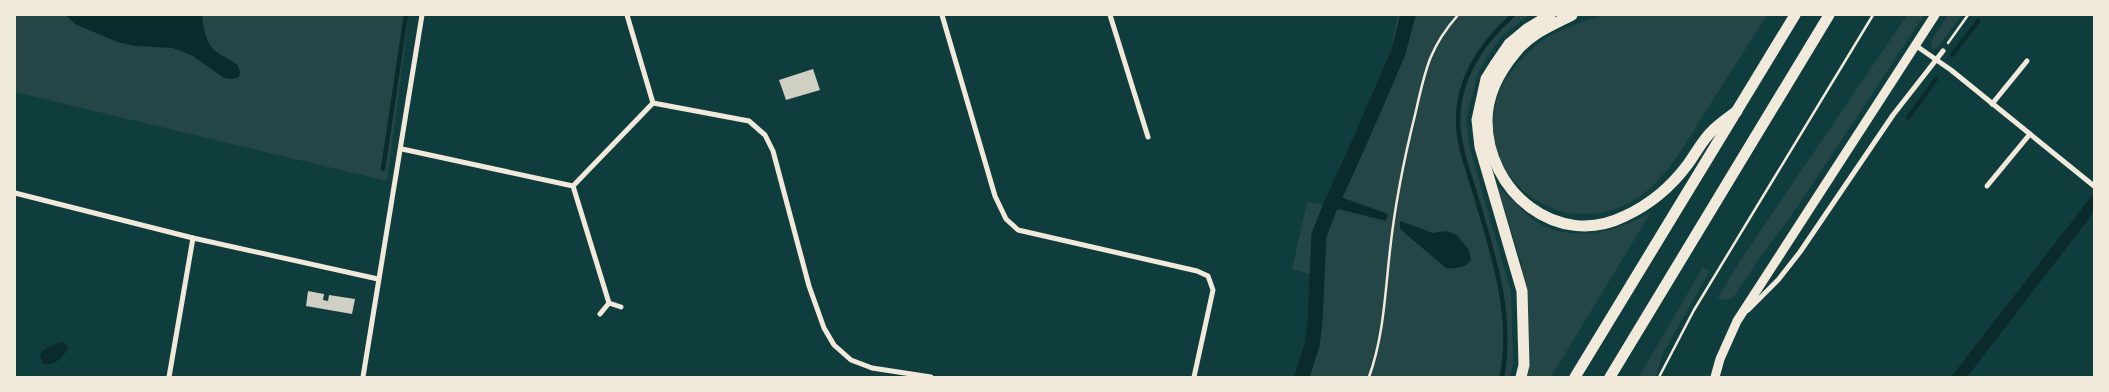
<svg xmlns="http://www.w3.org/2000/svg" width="2109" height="392" font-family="'Roboto Serif',serif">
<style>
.green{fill:#244646}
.water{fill:#0a2a2b}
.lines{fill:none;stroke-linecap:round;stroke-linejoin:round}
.stream{stroke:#0a2a2b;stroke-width:4.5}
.canal{stroke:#0a2a2b;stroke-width:15}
.building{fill:#cfcfc3}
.path{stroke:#f1e9da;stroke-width:2.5}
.minor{stroke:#f1e9da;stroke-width:5}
.tertiary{stroke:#f1e9da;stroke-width:9}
.trunk{stroke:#f1e9da;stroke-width:11}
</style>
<rect width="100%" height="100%" fill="#0f3d3e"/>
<g class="green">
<path d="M15,15H409L387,181L15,92Z"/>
<path d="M1398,15H1529L1501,37L1487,57L1477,75L1466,120L1470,149L1511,292L1513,364L1510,377H1302L1312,345L1317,276L1292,269L1307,202L1325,205L1390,52Z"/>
<path d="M1606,15H1767C1746,48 1725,81 1704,114C1688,140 1671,170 1648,190C1561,263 1445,157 1513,69C1522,58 1534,45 1546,38C1565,27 1586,21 1606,15Z"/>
<path d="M1907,15H1924L1798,206L1759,259L1735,295L1731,299L1722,300L1718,297L1738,264Z"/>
<path d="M1948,15H1962L1938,47L1933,50L1931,49L1932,40Z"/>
<path d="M1497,185C1510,197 1522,212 1537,222C1573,244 1618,232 1651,212L1551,377H1524L1526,300L1521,262Z"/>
<path d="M1703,267L1709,272L1664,351L1655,377H1639Z"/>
</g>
<g class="water">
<path d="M66,15H202C203,27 206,43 215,51C225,60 244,61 239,77L232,79L224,78L193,56L173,48L135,46L117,42L75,24Z"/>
<path d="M2094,193V212L1967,377H1951Z"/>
<path d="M1335,195L1388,214L1386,221L1330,207Z"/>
<path d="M1400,221L1433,233L1446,231L1457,235L1469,250L1471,260C1466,268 1454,269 1446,268L1400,229Z"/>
<path d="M60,342L65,343L68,348C63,358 54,366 43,364L40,356L42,351Z"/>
</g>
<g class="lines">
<g class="stream">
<path d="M1952,55L1978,21"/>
<path d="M1908,118L1936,79"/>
<path d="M383,169L406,15"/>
<path d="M1502,377C1514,313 1492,251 1474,190C1467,167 1458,144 1458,120C1458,78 1483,42 1513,15"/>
</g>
<path class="canal" d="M1302,377L1312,345L1315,323L1319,235L1330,207L1356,150L1398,53L1408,15"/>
</g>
<g class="building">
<path d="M813,69L820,90L786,100L779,80Z"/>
<path d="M308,291L324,294L323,300L328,301L329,295L355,299L352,314L306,306Z"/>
</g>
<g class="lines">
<g class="path">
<path d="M1948,43L1968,15"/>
<path d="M1369,377C1384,335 1385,293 1390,250C1395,204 1404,159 1415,115C1425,72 1428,49 1458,15"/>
<path d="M1659,377L1694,310L1873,15"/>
</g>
<g class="minor">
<path d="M627,15L653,103L749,121L765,135L773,151L809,286L824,328L834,345L851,360L872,368L931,377"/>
<path d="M942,15L995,196L1006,219L1018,230L1197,271L1208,276L1213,290L1194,377"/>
<path d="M1110,15L1148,137"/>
<path d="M1915,45L1951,70L2094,186"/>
<path d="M1992,104L2027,61"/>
<path d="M402,149L573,186L609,303L600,314"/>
<path d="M573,186L653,103"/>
<path d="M1987,186L2030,134"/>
<path d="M15,193L193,238L378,279"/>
<path d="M609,303L621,307"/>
<path d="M1748,310L1778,280L1800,252L1893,115L1943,51"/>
<path d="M169,377L193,238"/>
<path d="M363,377L422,15"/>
</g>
<path class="tertiary" d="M1715,377L1720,359L1737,321L1935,15"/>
<g class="trunk">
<path d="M1572,15C1552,25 1530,34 1516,52C1500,71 1487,95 1487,121C1487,191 1557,250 1625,216C1651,204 1671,187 1688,164C1696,153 1703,139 1713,130C1720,123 1729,117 1737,111"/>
<path d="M1521,377L1524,365L1522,291L1480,147L1477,120L1486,79L1496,63L1509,44L1527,29L1550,15"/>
<path d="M1575,377L1795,15"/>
<path d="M1610,377L1829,15"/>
</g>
</g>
<rect width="2109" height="392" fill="none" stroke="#f1e9da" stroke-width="32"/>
</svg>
